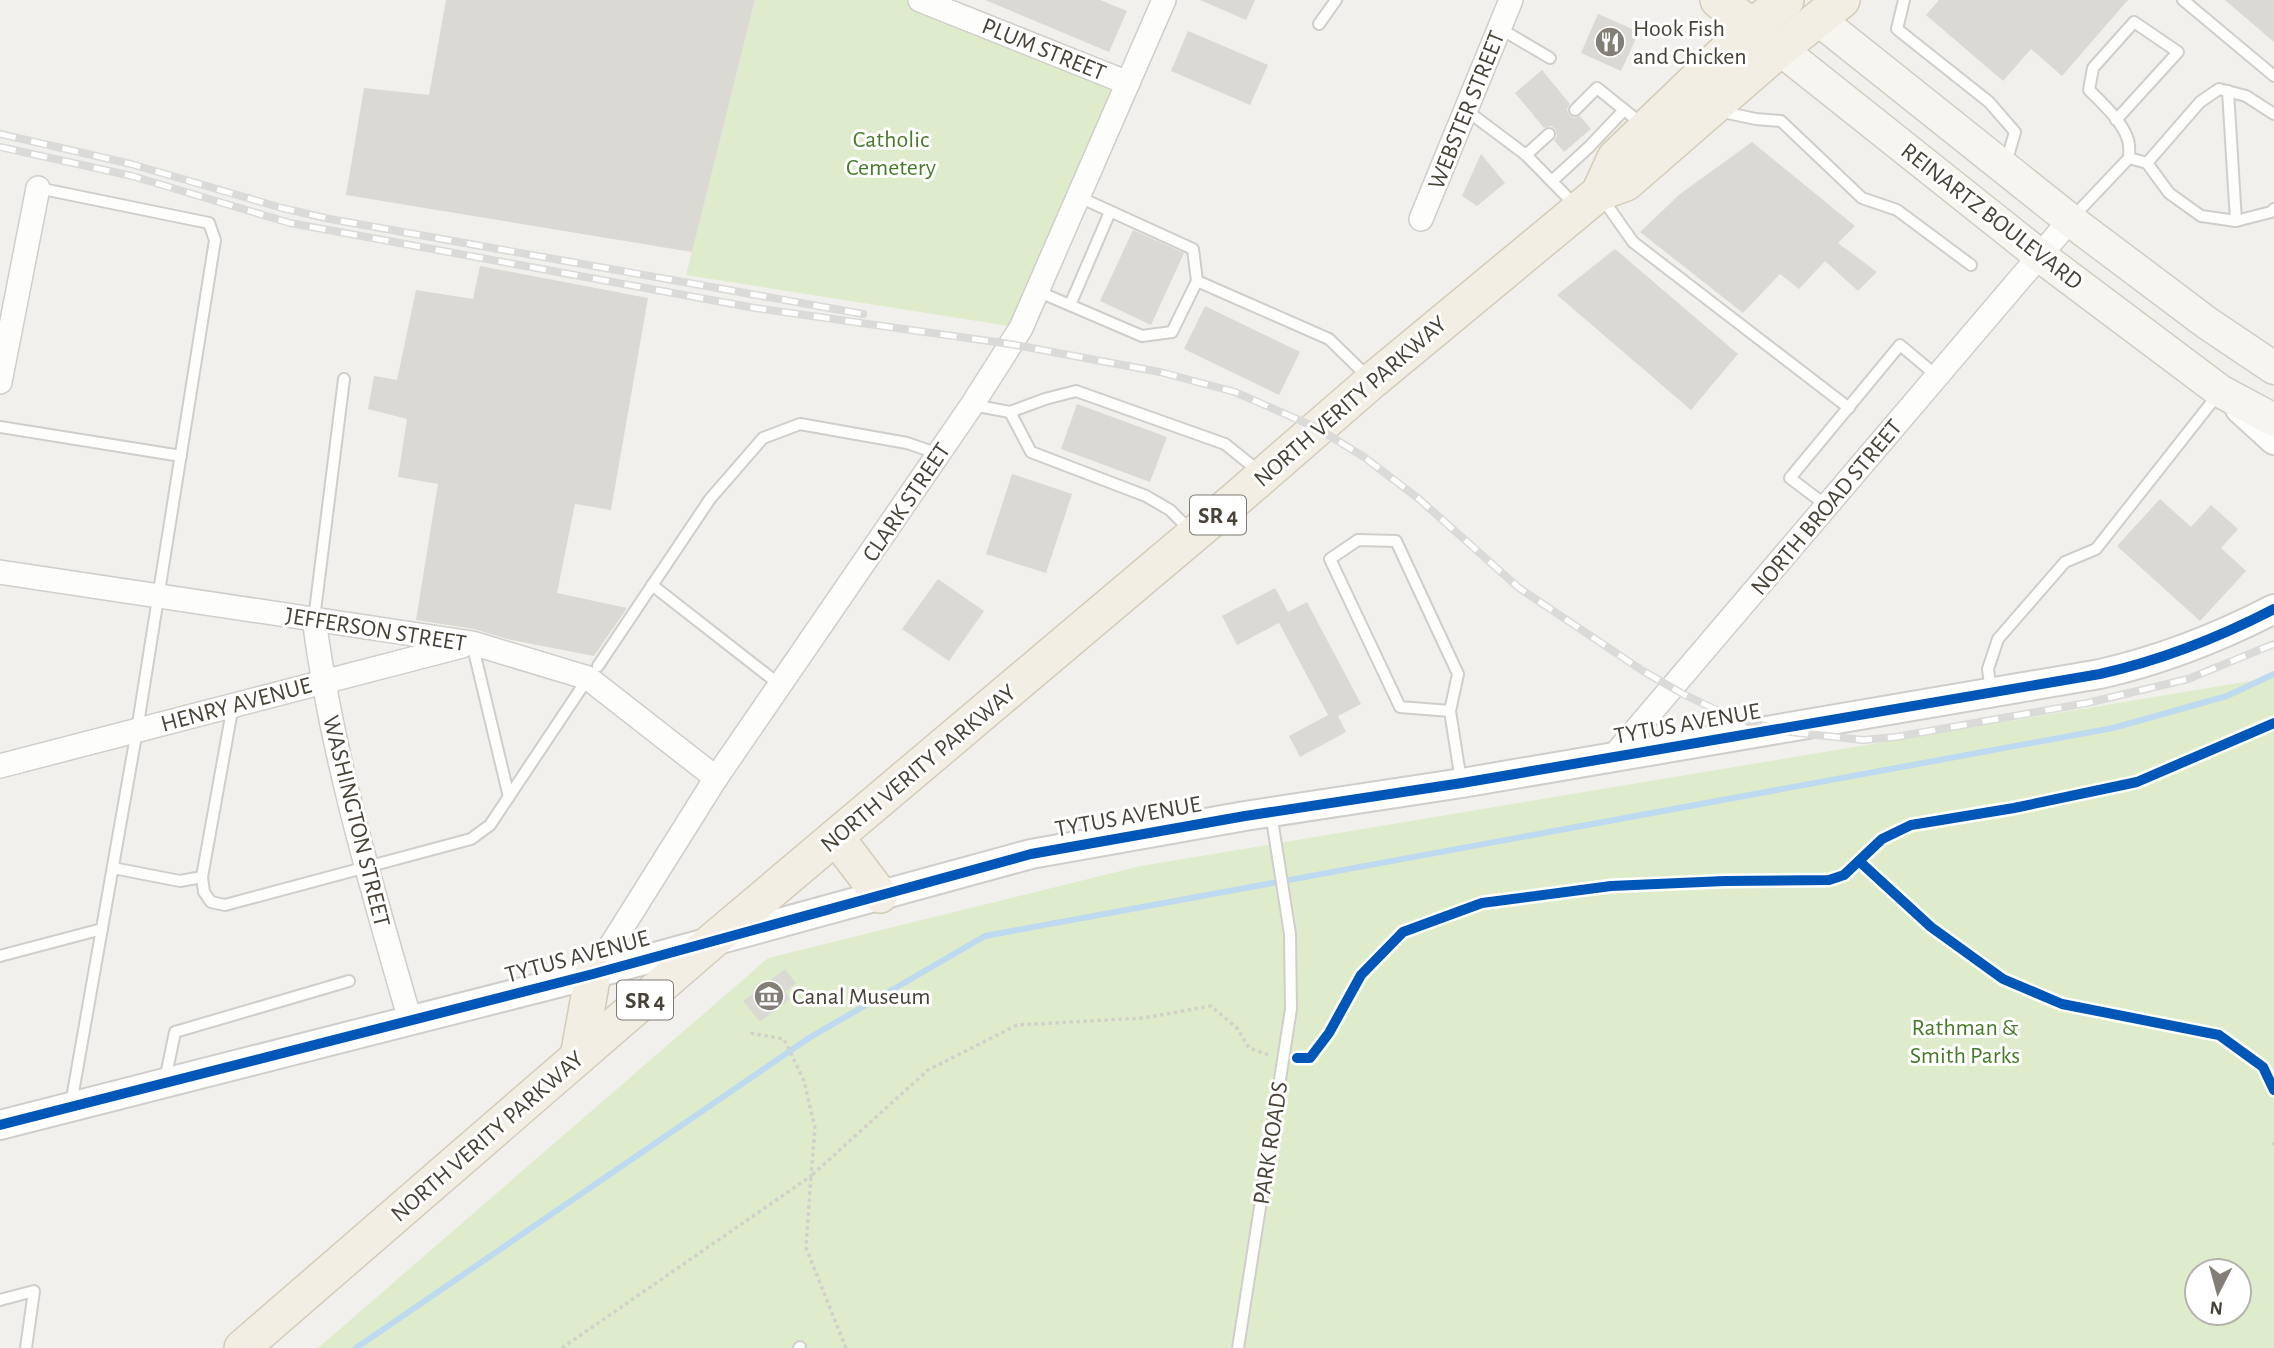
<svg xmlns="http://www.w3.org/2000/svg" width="2274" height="1348" font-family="'Alegreya Sans',sans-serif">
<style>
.green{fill:#dfeccc;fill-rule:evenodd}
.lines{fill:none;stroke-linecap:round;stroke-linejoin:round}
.stream{stroke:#bddaf0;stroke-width:6}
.building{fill:#dbd9d4}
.service-casing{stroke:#d0ceca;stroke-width:14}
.minor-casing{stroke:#d0ceca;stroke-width:26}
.tertiary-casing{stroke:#d0ceca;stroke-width:32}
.secondary-casing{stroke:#d1cdc3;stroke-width:35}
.primary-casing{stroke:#d4ccb9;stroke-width:38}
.path{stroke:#d2d0cb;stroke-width:3.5;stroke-dasharray:3.5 3.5;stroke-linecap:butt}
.service{stroke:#fdfdfc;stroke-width:10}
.minor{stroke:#fdfdfc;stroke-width:23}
.tertiary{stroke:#fdfdfc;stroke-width:28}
.secondary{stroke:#f7f5ef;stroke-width:32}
.primary{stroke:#f2eee4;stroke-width:35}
.rail-casing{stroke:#dadad9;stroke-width:8}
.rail{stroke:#fff;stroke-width:5;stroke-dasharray:16;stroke-linecap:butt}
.cycleway-casing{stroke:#fff;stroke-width:15}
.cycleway{stroke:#0057b8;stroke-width:10}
.labels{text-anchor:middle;stroke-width:6;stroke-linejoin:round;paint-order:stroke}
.shield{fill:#fff;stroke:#7f7b73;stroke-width:2}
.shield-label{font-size:23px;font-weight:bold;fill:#484237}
.poi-label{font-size:24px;fill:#484237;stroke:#fff;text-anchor:start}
.street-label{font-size:24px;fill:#484237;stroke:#fff}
.park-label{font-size:24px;fill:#477b2a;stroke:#fff}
</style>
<rect width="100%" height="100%" fill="#f2f0ec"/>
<g class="green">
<path d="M755,0H920L1128,83L1021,328L686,275Z"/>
<path d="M2274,677V1348H318L768,958L1141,866ZM2197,1271H2239V1313H2197Z"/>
</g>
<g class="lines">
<path class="stream" d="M356,1348L809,1038L985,936L2113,728L2227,696L2274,674"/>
</g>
<g class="building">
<path d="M446,0H755L692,252L346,195L364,88L429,95Z"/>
<path d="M985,0H1100L1127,11L1109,52Z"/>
<path d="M1200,0H1255L1246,20Z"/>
<path d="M1939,0H2128L2062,76L2031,49L2003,81L1926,15Z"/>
<path d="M2225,0H2274V42Z"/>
<path d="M1598,14L1639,32L1621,71L1581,53Z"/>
<path d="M1188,31L1268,65L1250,105L1171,71Z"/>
<path d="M1542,70L1570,104L1567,109L1569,115L1574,118L1580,116L1591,129L1564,152L1554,140L1557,136L1555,129L1551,126L1544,128L1515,93Z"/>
<path d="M1752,142L1855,226L1838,243L1877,272L1858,291L1825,261L1799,289L1780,274L1743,313L1640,232L1680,194Z"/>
<path d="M1481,154L1505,183L1477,206L1462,196Z"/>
<path d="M1133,230L1184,253L1151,325L1100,301Z"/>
<path d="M1615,249L1738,354L1691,410L1557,295Z"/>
<path d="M480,266L648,298L611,510L575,504L557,593L627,608L594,656L507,639L474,629L416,620L438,484L398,477L407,419L368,409L374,376L397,380L416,290L473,299Z"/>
<path d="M1205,306L1300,352L1279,395L1184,349Z"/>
<path d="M1077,404L1167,437L1150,482L1061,449Z"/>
<path d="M1012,474L1072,494L1046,573L986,554Z"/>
<path d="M2160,499L2191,527L2211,505L2238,529L2221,548L2246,571L2200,621L2117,546Z"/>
<path d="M938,579L984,611L949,661L902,629Z"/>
<path d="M1275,588L1288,612L1307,602L1361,704L1338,716L1346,732L1300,757L1289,736L1328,715L1279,623L1237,645L1222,616Z"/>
<path d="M785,969L796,983L785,992L790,999L760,1022L743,1001Z"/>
</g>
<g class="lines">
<g class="service-casing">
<g id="service">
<path d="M1904,0L1897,29L1989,102L2015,132L2006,163"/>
<path d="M2183,0L2274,76"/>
<path d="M1319,24L1336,0"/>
<path d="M1499,28L1550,58"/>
<path d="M2228,91L2236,221"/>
<path d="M1466,110L1526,155"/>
<path d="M1575,110L1597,88L1642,124"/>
<path d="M1718,111L1756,119L1781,121L1862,198L1897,210L1971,265"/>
<path d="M2116,120L2178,52L2134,22L2093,68L2089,90C2102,103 2123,122 2128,140C2130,146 2129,153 2129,158"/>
<path d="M1549,134L1526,155L1575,205"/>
<path d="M2129,158L2147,163L2169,193L2201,216L2236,221L2271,212L2274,209"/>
<path d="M2147,163L2200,102L2219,89L2246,96L2274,114"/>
<path d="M1552,181L1589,147L1624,110"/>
<path d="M38,188L209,223L215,240L137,730L71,1104"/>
<path d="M1079,197L1193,249L1197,281L1329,339L1369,378"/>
<path d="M1602,198L1633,242L1849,408"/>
<path d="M2072,218L2129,158"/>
<path d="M1037,291L1142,336L1172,332L1197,281"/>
<path d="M1070,305L1110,212"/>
<path d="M972,405L1010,412L1045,399L1076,391L1225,444L1261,473"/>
<path d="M1010,412L1031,452L1146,496L1170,510L1190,530"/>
<path d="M0,427L181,456"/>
<path d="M1827,506L1790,478L1900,345L1937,376"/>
<path d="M652,585L780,685"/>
<path d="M314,619L344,379"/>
<path d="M472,643L509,797"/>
<path d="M598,666L710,499L763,438L800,424L907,443L939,454"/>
<path d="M1991,692L1988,669L1998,639L2065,562L2096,549L2219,393"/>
<path d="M233,705L202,877L204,892L211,902L225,905L471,839L490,825L588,678"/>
<path d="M1450,711L1400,707L1330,559L1358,540L1396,541L1458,674L1450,711L1461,781"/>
<path d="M113,868L180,881L202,877"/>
<path d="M0,956L102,929"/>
<path d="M165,1080L175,1032L349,981"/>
<path d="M0,1300L34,1291L26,1348"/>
<path d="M799,1348L800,1347"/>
<path d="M1238,1348L1291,1009L1290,934L1271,813"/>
</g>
</g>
<g class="minor-casing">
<g id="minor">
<path d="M920,0L1128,83"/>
<path d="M1421,219L1511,0"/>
<path d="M0,382L38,188"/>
<path d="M0,572L472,643L588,678L716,778"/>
<path d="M314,619C332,756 372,888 410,1020"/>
<path d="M1612,758L2070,220"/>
<path d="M0,766L462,646"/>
<path d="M593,974L716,778L972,405L1021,328L1164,0"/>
</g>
</g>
<g class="tertiary-casing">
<g id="tertiary">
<path d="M2240,409L2274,440"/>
<path d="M0,1125L593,974L1031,854L1245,816L1462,783L2100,674C2162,660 2218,638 2274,609"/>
</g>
</g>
<g class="secondary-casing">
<g id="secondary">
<path d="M1818,19L2070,220L2207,323L2274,368"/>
<path d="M1780,49L2039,255L2220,391L2274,420"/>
</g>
</g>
<g class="primary-casing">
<g id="primary">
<path d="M1718,0L1769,40"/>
<path d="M1599,193L1615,158L1751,27L1786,0"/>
<path d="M836,837L880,895"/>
<path d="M578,1057L593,974"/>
<path d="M242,1348L711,942L1236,499L1372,381L1599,193L1626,183L1780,49L1842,0"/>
</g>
</g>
<g class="path">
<path d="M1859,861L1931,927L2003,979L2062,1004L2219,1035L2263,1067L2274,1090"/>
<path d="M1299,1058H1310L1329,1033L1361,975L1403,932L1482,903L1611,886L1725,881L1829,880L1844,875L1882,839L1911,825L2014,808L2137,782L2274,723"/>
<path d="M2274,1142V1149"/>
<path d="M562,1348L811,1176L815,1128L804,1081L784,1039L750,1033"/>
<path d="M846,1348L806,1248L811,1176L928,1070L1017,1025L1143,1018L1211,1006L1238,1029L1249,1048L1269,1055"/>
</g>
<use href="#service" class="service"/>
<use href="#minor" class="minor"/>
<use href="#tertiary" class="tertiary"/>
<use href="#secondary" class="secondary"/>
<use href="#primary" class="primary"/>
<g class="rail-casing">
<g id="rail">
<path d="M0,134L131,164L282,208L330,219L863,314"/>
<path d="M0,147L132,176L290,223L755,308L1010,344L1160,372L1235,392L1317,428L1364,457L1419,499L1519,588L1643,671L1683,694L1723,713L1752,723L1790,732L1863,740L1896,737L2087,703L2188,679L2274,644"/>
</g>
</g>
<use href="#rail" class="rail"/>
<g class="cycleway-casing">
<g id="cycleway">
<path d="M1859,861L1931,927L2003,979L2062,1004L2219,1035L2263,1067L2274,1090"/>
<path d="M1297,1058H1310L1329,1033L1361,975L1403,932L1482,903L1611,886L1725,881L1829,880L1844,875L1882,839L1911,825L2014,808L2137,782L2274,723"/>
<path d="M0,1125L593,974L1031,854L1245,816L1462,783L2100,674C2162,660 2218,638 2274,609"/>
</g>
</g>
<use href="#cycleway" class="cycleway"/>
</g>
<defs>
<g id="restaurant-disc" transform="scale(1.575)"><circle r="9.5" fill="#847f76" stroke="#fff"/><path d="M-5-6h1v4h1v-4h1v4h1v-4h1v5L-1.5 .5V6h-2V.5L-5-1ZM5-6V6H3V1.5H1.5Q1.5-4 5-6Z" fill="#fff"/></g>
<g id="museum-disc" transform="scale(1.575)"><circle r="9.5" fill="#847f76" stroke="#fff"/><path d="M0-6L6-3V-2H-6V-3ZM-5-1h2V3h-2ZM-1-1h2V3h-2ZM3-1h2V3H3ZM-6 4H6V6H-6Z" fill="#fff"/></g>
</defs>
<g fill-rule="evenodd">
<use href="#restaurant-disc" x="1610" y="42"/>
<use href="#museum-disc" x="769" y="996"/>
</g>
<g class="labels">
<g class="shield">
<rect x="1190" y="495.5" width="56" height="39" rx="5"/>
<rect x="617" y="980.5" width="56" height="39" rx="5"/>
</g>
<g class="shield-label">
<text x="1218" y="523">SR 4</text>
<text x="645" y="1008">SR 4</text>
</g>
<g class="poi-label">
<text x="1633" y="36">Hook Fish<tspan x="1633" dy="28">and Chicken</tspan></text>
<text x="792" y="1004">Canal Museum</text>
</g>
<g class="street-label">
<text transform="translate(1044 49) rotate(22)" y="8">PLUM STREET</text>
<text transform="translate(1466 110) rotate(-68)" y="8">WEBSTER STREET</text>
<text transform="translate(1992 216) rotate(38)" y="8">REINARTZ BOULEVARD</text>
<text transform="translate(1350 401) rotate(-41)" y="8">NORTH VERITY PARKWAY</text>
<text transform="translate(906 502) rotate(-56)" y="8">CLARK STREET</text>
<text transform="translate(1826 507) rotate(-50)" y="8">NORTH BROAD STREET</text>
<text transform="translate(376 629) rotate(9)" y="8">JEFFERSON STREET</text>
<text transform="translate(236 704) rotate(-15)" y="8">HENRY AVENUE</text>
<text transform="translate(1687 723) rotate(-10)" y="8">TYTUS AVENUE</text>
<text transform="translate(918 768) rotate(-40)" y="8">NORTH VERITY PARKWAY</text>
<text transform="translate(1128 816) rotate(-10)" y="8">TYTUS AVENUE</text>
<text transform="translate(357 821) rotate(76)" y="8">WASHINGTON STREET</text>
<text transform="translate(577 956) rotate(-15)" y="8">TYTUS AVENUE</text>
<text transform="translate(487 1136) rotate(-41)" y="8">NORTH VERITY PARKWAY</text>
<text transform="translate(1270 1143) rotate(-81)" y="8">PARK ROADS</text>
</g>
<g class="park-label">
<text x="891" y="147">Catholic<tspan x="891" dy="28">Cemetery</tspan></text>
<text x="1965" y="1035">Rathman &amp;<tspan x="1965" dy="28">Smith Parks</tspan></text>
</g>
</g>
<g transform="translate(2218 1292) rotate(186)"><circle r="33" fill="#ffffff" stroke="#b6b3af" stroke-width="2"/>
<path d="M0-5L12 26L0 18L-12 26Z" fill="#847f76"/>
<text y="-10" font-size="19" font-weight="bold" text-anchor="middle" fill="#484237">N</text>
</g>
</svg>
